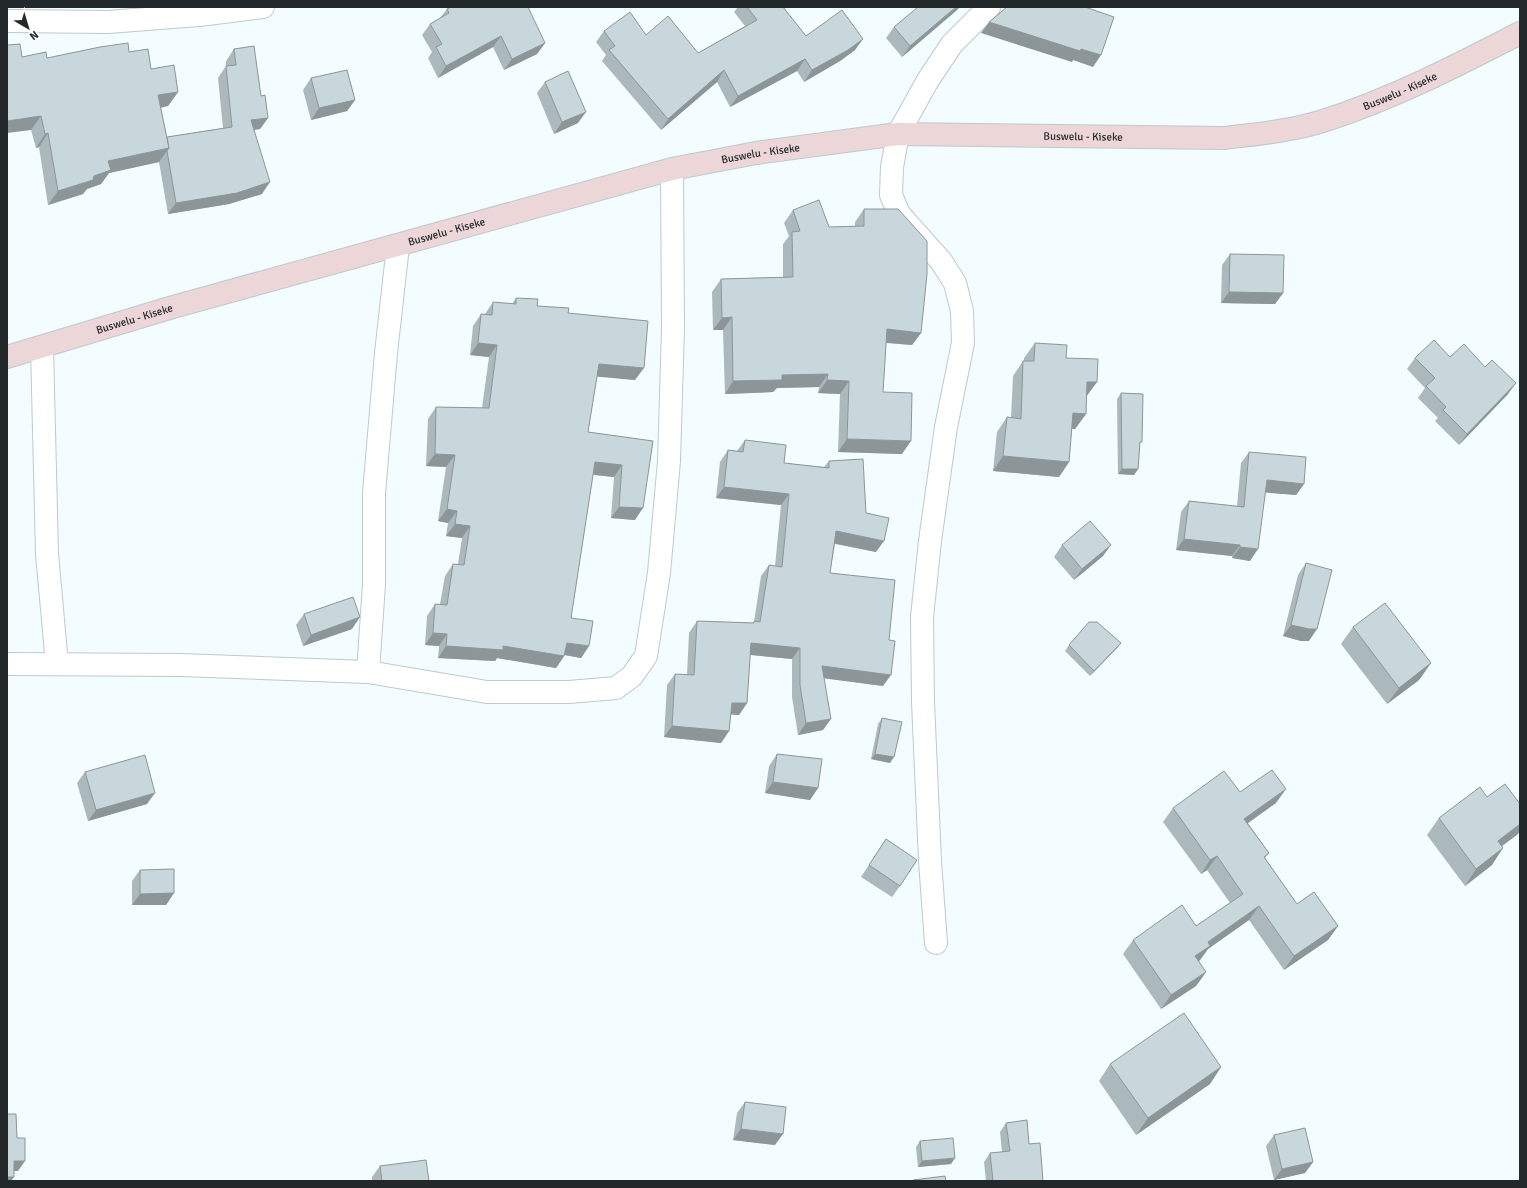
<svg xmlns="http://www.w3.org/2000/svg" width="1527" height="1188" font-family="Signika,sans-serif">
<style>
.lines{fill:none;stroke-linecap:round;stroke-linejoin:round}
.minor-casing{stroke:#bccacf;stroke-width:24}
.secondary-casing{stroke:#bccacf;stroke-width:24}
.minor{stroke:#fff;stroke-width:22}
.secondary{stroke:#ecd6d8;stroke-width:22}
.wall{fill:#acb9bc}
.shaded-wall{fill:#8c9699}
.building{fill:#c8d7db;stroke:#8c9699}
.labels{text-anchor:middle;stroke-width:3;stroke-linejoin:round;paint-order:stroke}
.street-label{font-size:11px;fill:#23282a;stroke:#fff}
</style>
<rect width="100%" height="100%" fill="#f3fcff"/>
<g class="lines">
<g class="minor-casing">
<g id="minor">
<path d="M7,21L108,22L199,15L263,7"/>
<path d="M42,347L47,554L57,664"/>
<path d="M7,664L181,665L368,672L487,692H569L616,688L632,676L646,656L659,573L669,461L673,328L672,169"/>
<path d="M368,672L374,584V493L386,353L398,246"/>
<path d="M936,943L930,861L923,702L922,617L930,541L946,427L963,343L962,311L955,283L941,261L899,214L891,195L892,167L898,134L928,80L952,44L989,7"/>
</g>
</g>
<g class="secondary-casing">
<g id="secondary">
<path id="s1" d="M7,357L173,307L672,169L756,153L898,134L1224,138C1257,134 1291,131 1323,121C1392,99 1456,66 1520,33"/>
</g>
</g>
<use href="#minor" class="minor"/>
<use href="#secondary" class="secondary"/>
</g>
<g class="wall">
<path d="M738,7H783L806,36L855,50L840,61L804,82L797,71L730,107L717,82L661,130L602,61L606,55L596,42L604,31L646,35L698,53L745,26L734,12Z"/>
<path d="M447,9L545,43L537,54L504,70L493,47L438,78L428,58L432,52L422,35L430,24L440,18Z"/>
<path d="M957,10L902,57L886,38L894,27Z"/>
<path d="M234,49L261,96L268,118L260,129L254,130L262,194L229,204L168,214L159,162L109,173L101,184L87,189L83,194L48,205L39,147L36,148L31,130L22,57L47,58L129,52L151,69L178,92L168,106L161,108L167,137L223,128L218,78L226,66V61Z"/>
<path d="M311,78L355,100L347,111L311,120L303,90Z"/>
<path d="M545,82L578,123L554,134L537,93Z"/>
<path d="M864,209L921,333L912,345L886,343L883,392L902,454L838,452L840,394L818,393L819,387L777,388L773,392L725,394L723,330H713L712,292L721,279L783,277V244L789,236L784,223L793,210L829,227L855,226V222Z"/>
<path d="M1230,254L1283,293L1275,304L1221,303L1222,265Z"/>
<path d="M516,298L537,306L568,313L635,380L597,376L588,432L653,441L635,520L611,518L614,477L593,475L571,618L589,646L581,658L565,655L556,668L497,658L495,661L438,658L439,646L425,645L427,616L435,604H440L445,576L453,564H458L462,538L446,536L448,523L438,521L446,467L426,466L428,419L436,407L482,408L489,357L470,355L473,326L481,314H485L493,302L512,304Z"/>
<path d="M1035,343L1066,358L1097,382L1086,396V414L1075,429L1072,428L1069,462L1059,477L993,471L997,432L1007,417L1011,418L1013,376L1023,361H1024V358Z"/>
<path d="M1415,358L1508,394L1459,445L1435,421L1438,418L1418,398L1425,388L1407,369Z"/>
<path d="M1121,393L1140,445L1138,469L1134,475L1118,474L1117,399Z"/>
<path d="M745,440L784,463L824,467L829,461L866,513L876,552L835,544L830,573L883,686L824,678L823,730L798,735L792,697V659L750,655L747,703L739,715L731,714L729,731L721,743L664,737L667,685L675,674L687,675L689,633L697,621L753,623L754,622L761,576L769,565L775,566L781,505L716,498L720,462L728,450L737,451Z"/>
<path d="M1249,452L1304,484L1296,495L1265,492L1250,561L1232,558V556L1176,550L1181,512L1189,501L1237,506L1241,463Z"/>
<path d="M1062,545L1103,556L1074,580L1054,557Z"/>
<path d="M1306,563L1309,641H1301L1283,636L1298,575Z"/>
<path d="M304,614L352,629L303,646L296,625Z"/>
<path d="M1353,627L1431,663L1419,680L1387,704L1341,644Z"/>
<path d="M1121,643L1117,648L1090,676L1065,651L1069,645Z"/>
<path d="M882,718L890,763L871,759L878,724Z"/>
<path d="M777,754L818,788L810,800L765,793L769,766Z"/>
<path d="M85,772L147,804L88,821L77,783Z"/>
<path d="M1240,792L1276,803L1248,823L1269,853L1265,858L1297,904L1338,926L1328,940L1284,970L1249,920L1208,949L1200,960L1199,961L1206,972L1196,986L1161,1009L1123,954L1133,940L1196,926L1230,903L1207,870L1201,874L1163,822L1173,808Z"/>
<path d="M1439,818L1518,834L1502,846L1492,865L1465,886L1427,835Z"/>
<path d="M886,839L900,886L892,897L861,877Z"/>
<path d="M140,870L174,893L166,905H132V881Z"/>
<path d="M1110,1064L1221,1067L1210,1084L1136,1135L1099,1081Z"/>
<path d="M745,1102L775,1145L733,1140L737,1113Z"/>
<path d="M1006,1123L1029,1144L1043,1181H986L984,1162L990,1153L1002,1152L1000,1132Z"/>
<path d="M1274,1135L1313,1162L1305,1173L1274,1180L1266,1146Z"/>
<path d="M920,1141L951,1164L918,1167L916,1147Z"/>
<path d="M380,1166L429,1181H372V1177Z"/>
</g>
<g class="shaded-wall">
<path d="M956,7H960L957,10L902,57L910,46Z"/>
<path d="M989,22L1081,49L1101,55L1093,67L1073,60L1072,62L981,33Z"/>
<path d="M501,36L493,47L438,78L446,66Z"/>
<path d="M863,39L855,50L840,61L804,82L812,70Z"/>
<path d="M545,43L537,54L504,70L512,59Z"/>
<path d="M805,59L797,71L730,107L738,96Z"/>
<path d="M724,70L717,82L661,130L668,119Z"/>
<path d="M178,92L168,106L148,109L158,95Z"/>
<path d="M355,100L347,111L311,120L319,108Z"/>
<path d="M586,112L578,123L554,134L562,122Z"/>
<path d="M41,116L31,130L7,133V121Z"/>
<path d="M268,118L260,129L243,131L251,120Z"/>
<path d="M48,133L39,147L36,148L45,134Z"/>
<path d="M169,148L159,162L109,173L101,184L87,189L83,194L48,205L58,191L94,176L108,161Z"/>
<path d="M270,182L262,194L229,204L168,214L176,203Z"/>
<path d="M1229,292L1283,293L1275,304L1221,303Z"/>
<path d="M732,317L723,330H713L722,318Z"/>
<path d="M887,329L921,333L912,345L878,342Z"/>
<path d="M478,343L497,345L489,357L470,355Z"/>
<path d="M599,364L644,368L635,380L590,376Z"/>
<path d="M828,374L819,387L777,388L773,392L725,394L733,381L782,375Z"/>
<path d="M827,380L849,381L840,394L818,393Z"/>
<path d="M1087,382H1097L1086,397Z"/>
<path d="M1516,383L1508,394L1459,445L1467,434Z"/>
<path d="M1073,413L1086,414L1075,429L1063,428Z"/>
<path d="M847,439L911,441L902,454L838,452Z"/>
<path d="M435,454L455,455L446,467L426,466Z"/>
<path d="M1003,456L1069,462L1059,477L993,471Z"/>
<path d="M595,462L622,465L614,477L587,474Z"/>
<path d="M1122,469H1138L1134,475L1118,474Z"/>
<path d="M1267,480L1304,484L1296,495L1259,492Z"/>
<path d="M724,487L789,494L781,505L716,498Z"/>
<path d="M619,507L643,508L635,520L611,518Z"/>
<path d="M447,509L457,511L448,523L438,521Z"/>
<path d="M455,524L470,526L462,538L446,536Z"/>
<path d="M836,531L884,541L876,552L828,542Z"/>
<path d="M1184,539L1240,545L1232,556L1176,550Z"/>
<path d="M1111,545L1103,556L1074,580L1082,569Z"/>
<path d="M1240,547L1258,549L1250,561L1232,558Z"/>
<path d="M360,617L352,629L303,646L311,635Z"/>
<path d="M1291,625L1317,629L1309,641H1301L1283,636Z"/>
<path d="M433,633L447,634L439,646L425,645Z"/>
<path d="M567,643L589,646L581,658L559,654Z"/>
<path d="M751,643L800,648L792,659L743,654Z"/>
<path d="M1121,643L1117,648L1090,676L1094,671Z"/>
<path d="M446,646H503L564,656L556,668L497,658L495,661L438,658Z"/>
<path d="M1431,663L1419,680L1387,704L1399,688Z"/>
<path d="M822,666L891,675L883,686L814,677Z"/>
<path d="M732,703H747L739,715L724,714Z"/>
<path d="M831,719L823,730L798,735L806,723Z"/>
<path d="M672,726L729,731L721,743L664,737Z"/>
<path d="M875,754L894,757L890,763L871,759Z"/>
<path d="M773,782L818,788L810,800L765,793Z"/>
<path d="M1286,789L1276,803L1234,833L1244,819Z"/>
<path d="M155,793L147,804L88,821L96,810Z"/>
<path d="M1520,824V831L1518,834L1486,858L1498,841Z"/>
<path d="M1503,848L1492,865L1465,886L1476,869Z"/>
<path d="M1217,856L1207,870L1201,874L1210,860Z"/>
<path d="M174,893L166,905H132L140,894Z"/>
<path d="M1259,906L1249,920L1208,949L1200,960L1186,971L1195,956L1208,942Z"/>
<path d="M1338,926L1328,940L1284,970L1294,956Z"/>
<path d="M1206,972L1196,986L1161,1009L1171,995Z"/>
<path d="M1221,1067L1210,1084L1136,1135L1148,1118Z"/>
<path d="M741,1129L783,1134L775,1145L733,1140Z"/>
<path d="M955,1158L951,1164L918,1167L922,1161Z"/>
<path d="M14,1161H25L18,1171H7Z"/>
<path d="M1313,1162L1305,1173L1274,1180L1282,1169Z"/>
<path d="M7,1177H14L11,1181H7Z"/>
</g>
<g class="building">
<path d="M451,7H528L545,43L512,59L501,36L446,66L436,47L442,44L430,24L449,13L447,9Z"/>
<path d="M747,7H783L806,36L842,10L863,39L848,50L812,70L805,59L738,96L724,70L668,119L609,50L615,46L604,31L630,12L646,35L668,16L698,53L757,20Z"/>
<path d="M918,7H956L910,46L894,27Z"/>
<path d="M1007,7H1085L1114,17L1101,55L1081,49L1080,51L989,22Z"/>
<path d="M128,43L129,52L148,49L151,69L174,65L178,92L158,95L169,148L108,161L111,170L94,176L93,180L58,191L48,133L45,134L41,116L7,121V45L20,44L22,57L46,52L47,58L100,47Z"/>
<path d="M254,46L261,96L265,95L268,118L251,120L270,182L237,193L176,203L167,151L169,148L167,137L232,127L226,66L236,65L234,49Z"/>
<path d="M347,70L355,100L319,108L311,78Z"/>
<path d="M568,71L586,112L562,122L545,82Z"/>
<path d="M819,200L829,227L864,226V209H898L927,241V274L921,333L887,329L883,392L912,393L911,441L847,439L849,381L827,380L828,374L782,375V380L733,381L732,317L722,318L721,279L793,277L792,232L800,231L793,210Z"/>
<path d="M1230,254L1284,255L1283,293L1229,292Z"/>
<path d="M516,298L538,299L537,306L569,308L568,313L648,321L644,368L599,364L588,432L653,441L643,508L619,507L622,465L595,462L571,618L593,621L589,646L567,643L564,656L503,646V650L446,646L447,634L433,633L435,604L447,605L453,564L464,565L470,526L455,524L457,511L447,509L455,455L435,454L436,407L489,408L497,345L478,343L481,314L492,315L493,302L516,304Z"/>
<path d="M1434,340L1450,357L1464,344L1485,367L1492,360L1516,383L1467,434L1443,410L1446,407L1426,386L1435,378L1415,358Z"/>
<path d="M1035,343L1067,345L1066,358L1098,359L1097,382H1087L1086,414L1073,413L1069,462L1003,456L1007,417L1021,419L1023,361H1034Z"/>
<path d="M1121,393L1143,394L1142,442H1140L1138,469H1122Z"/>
<path d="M745,440L786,445L784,463L829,468V461L863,459L866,513L889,518L884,541L836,531L830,573L895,580L889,640L895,641L891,675L822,666L831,719L806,723L800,685V648L751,643L747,703H732L729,731L672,726L675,674L694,675L697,621L754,623V621L760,622L769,565L782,567L789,494L724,487L728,450L743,452Z"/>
<path d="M1249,452L1306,457L1304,484L1267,480L1258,549L1240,547V545L1184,539L1189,501L1244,507Z"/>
<path d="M1090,521L1111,545L1082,569L1062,545Z"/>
<path d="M1306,563L1332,570L1317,629H1309L1291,625Z"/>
<path d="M353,597L360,617L311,635L304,614Z"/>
<path d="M1385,603L1431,663L1399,688L1353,627Z"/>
<path d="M1089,622H1097L1121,643L1094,671L1069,645Z"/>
<path d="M882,718L902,722L894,757L875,754Z"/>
<path d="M777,754L822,759L818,788L773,782Z"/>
<path d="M145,755L155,793L96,810L85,772Z"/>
<path d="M1272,770L1286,789L1244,819L1269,853L1264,857L1297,904L1314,892L1338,926L1294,956L1259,906L1208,942L1210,946L1195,956L1206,972L1171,995L1133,940L1182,905L1196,926L1243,894L1217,856L1210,860L1173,808L1224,771L1240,792Z"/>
<path d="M1505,784L1520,804V824L1498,841L1503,848L1476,869L1439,818L1480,787L1487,797Z"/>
<path d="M886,839L917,860L900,886L869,865Z"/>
<path d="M174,869V893L140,894V870Z"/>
<path d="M1184,1013L1221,1067L1148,1118L1110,1064Z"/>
<path d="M745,1102L786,1107L783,1134L741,1129Z"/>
<path d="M7,1114H16L17,1138H25V1161H14V1177H7Z"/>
<path d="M1027,1120L1029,1144L1040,1143L1043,1181H993L990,1153L1010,1151L1006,1123Z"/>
<path d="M1305,1128L1313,1162L1282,1169L1274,1135Z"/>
<path d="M953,1138L955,1158L922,1161L920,1141Z"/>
<path d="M426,1160L429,1181H382L380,1166Z"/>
<path d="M945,1176L946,1181H914L913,1180Z"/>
</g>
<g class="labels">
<g class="street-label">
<text dy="4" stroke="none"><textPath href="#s1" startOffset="1429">Buswelu - Kiseke</textPath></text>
<text dy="4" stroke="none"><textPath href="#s1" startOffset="1105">Buswelu - Kiseke</textPath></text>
<text dy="4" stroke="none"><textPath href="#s1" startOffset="781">Buswelu - Kiseke</textPath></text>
<text dy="4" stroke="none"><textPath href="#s1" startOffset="457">Buswelu - Kiseke</textPath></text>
<text dy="4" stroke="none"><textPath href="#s1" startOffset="133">Buswelu - Kiseke</textPath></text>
</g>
</g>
<rect width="1527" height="1188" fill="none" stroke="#23282a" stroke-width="16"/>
<g transform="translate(28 28) rotate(142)" stroke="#ffffff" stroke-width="3" paint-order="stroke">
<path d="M0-3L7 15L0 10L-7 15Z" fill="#23282a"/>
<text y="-6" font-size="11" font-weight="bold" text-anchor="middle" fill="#23282a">N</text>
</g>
</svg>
